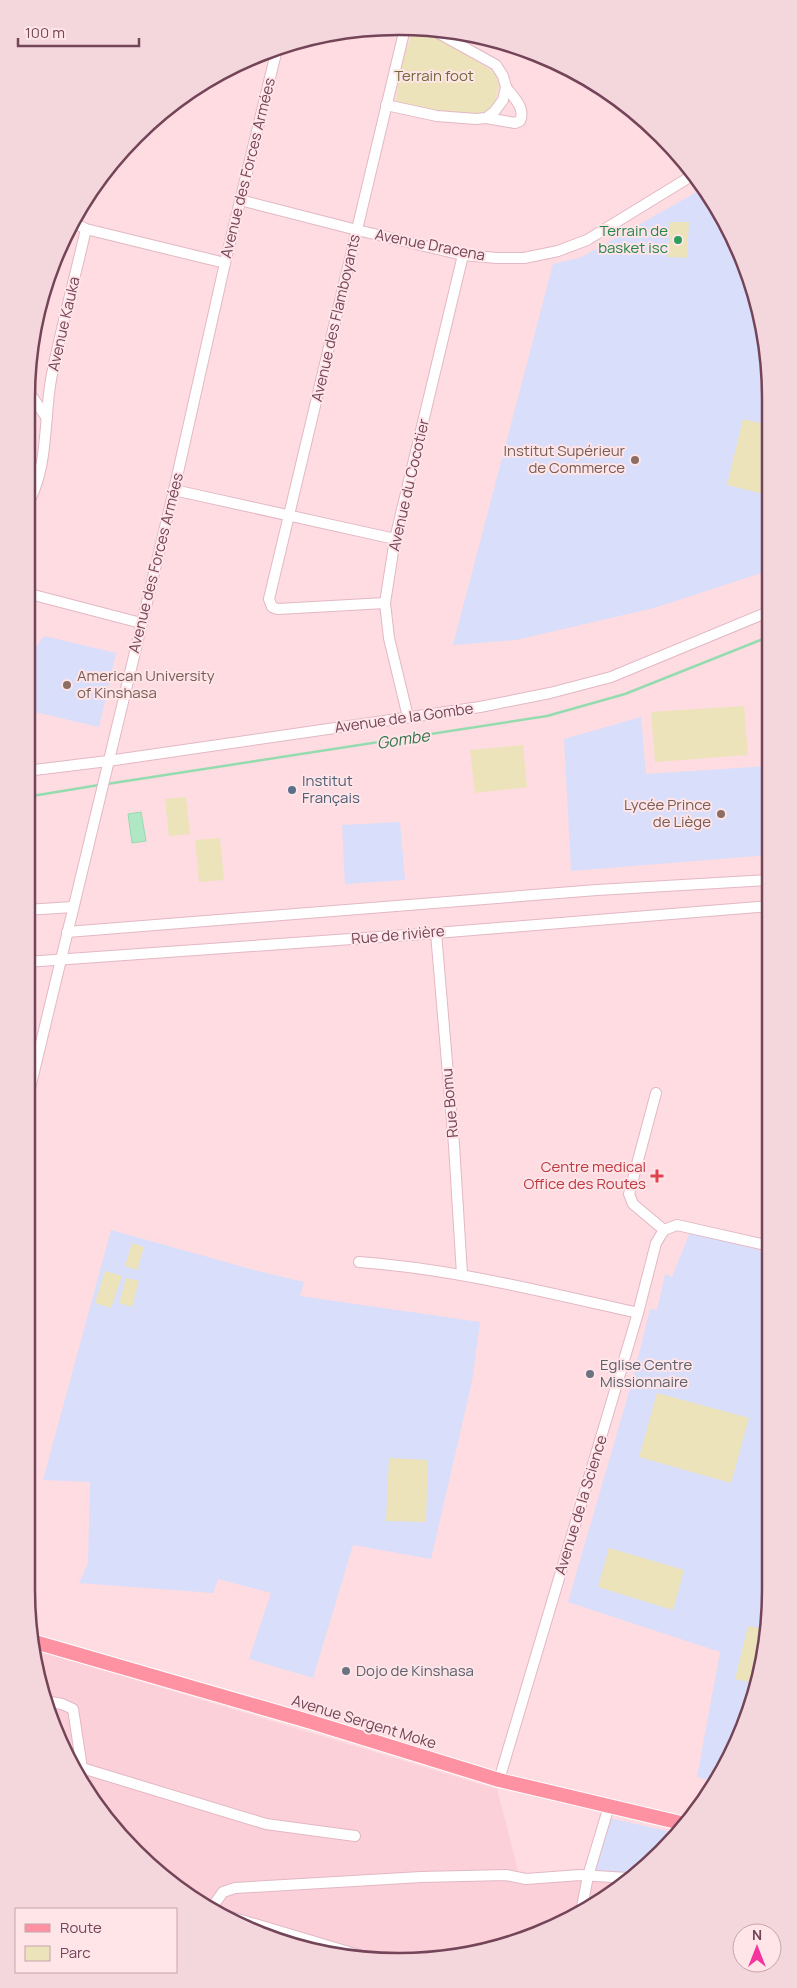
<svg xmlns="http://www.w3.org/2000/svg" width="797" height="1988" font-family="Manrope,sans-serif">
<style>
.residential{fill:#fbd0d9}
.education{fill:#d9defa}
.green{fill:#ece3ba}
.water{fill:#b0e8c5;stroke:#95dbb0}
.lines{fill:none;stroke-linecap:round;stroke-linejoin:round}
.stream{stroke:#95dbb0;stroke-width:2.5}
.minor-casing{stroke:#e2b8c5;stroke-width:12}
.major-casing{stroke:#fff;stroke-width:16}
.minor{stroke:#fff;stroke-width:10}
.major{stroke:#ff92a2;stroke-width:14}
.leisure-dot{fill:#2e9e5b;stroke:#ffe4e8;stroke-width:2}
.education-dot{fill:#8d6e63;stroke:#ffe4e8;stroke-width:2}
.service-dot{fill:#5c6f8a;stroke:#ffe4e8;stroke-width:2}
.health-dot{fill:#e0444e;stroke:#ffe4e8;stroke-width:2}
.worship-dot{fill:#6b7280;stroke:#ffe4e8;stroke-width:2}
.labels{text-anchor:middle;stroke-width:4;stroke-linejoin:round;paint-order:stroke}
.park-label{font-size:15px;fill:#6f6b37;stroke:#ffe4e8}
.street-label{font-size:15px;fill:#744458;stroke:#ffe4e8}
.leisure-label{font-size:15px;fill:#27864d;stroke:#ffe4e8;text-anchor:end}
.education-label{font-size:15px;fill:#785e54;stroke:#ffe4e8;text-anchor:end}
.service-label{font-size:15px;fill:#4e5e75;stroke:#ffe4e8;text-anchor:start}
.health-label{font-size:15px;fill:#be3a42;stroke:#ffe4e8;text-anchor:end}
.worship-label{font-size:15px;fill:#5b616d;stroke:#ffe4e8;text-anchor:start}
.water-label{font-size:16px;font-style:italic;fill:#35744e;stroke:#ffe4e8}
.rim{fill:none;stroke:#744458;stroke-width:2.5}
</style>
<rect width="100%" height="100%" fill="#fedce1"/>
<path class="residential" d="M36,1650L497,1789L520,1878H628L605,1899L541,1933L471,1955L350,1959L279,1942L213,1912L118,1835L76,1775L46,1709Z"/>
<g class="education">
<path d="M702,189L732,234L768,350V571L654,608L516,640L453,645L553,264L582,257Z"/>
<path d="M44,636L116,653L99,727L26,710V660Z"/>
<path d="M641,717L646,774L769,766V855L571,871L564,739Z"/>
<path d="M400,822L405,880L345,884L342,825Z"/>
<path d="M111,1230L258,1271L304,1282L300,1296L480,1322L472,1381L431,1559L353,1545L313,1678L249,1659L271,1593L218,1579L213,1593L79,1583L88,1563L90,1482L43,1480Z"/>
<path d="M690,1232L770,1253L771,1589L751,1709L713,1781L697,1777L720,1652L568,1602L633,1378L650,1309L657,1310L665,1274L672,1277Z"/>
<path d="M609,1818L676,1833L630,1876L594,1873Z"/>
</g>
<g class="green">
<path d="M414,28L419,29L480,63L495,73L499,85L495,102L482,116L444,114L396,101L401,65Z"/>
<path d="M670,222H689L687,258L668,257Z"/>
<path d="M743,419L768,425V495L727,485Z"/>
<path d="M744,706L748,755L655,762L651,712Z"/>
<path d="M523,745L527,787L475,793L470,750Z"/>
<path d="M186,797L190,834L169,836L165,799Z"/>
<path d="M220,838L224,880L199,882L195,840Z"/>
<path d="M132,1243L144,1247L137,1270L125,1266Z"/>
<path d="M105,1271L122,1276L111,1308L95,1303Z"/>
<path d="M126,1278L139,1281L132,1307L119,1303Z"/>
<path d="M657,1393L749,1418L731,1483L639,1457Z"/>
<path d="M389,1458L428,1460L426,1522L386,1521Z"/>
<path d="M609,1548L684,1570L673,1610L598,1587Z"/>
<path d="M748,1626L764,1629L755,1683L735,1679Z"/>
</g>
<path class="water" d="M141,812L146,841L132,843L128,814Z"/>
<g class="lines">
<g class="stream">
<path d="M107,784L547,716L625,694L768,637"/>
<path d="M26,797L99,785"/>
</g>
<g class="minor-casing">
<g id="minor">
<path d="M386,105L437,116L476,119L486,118L494,112L503,100L506,87L503,76L496,65L431,29"/>
<path d="M486,118L515,123L520,121C526,108 513,97 506,87"/>
<path d="M240,200L357,230L463,255L497,258H524L558,251L587,240L693,175"/>
<path d="M72,222L86,229L225,263"/>
<path d="M28,391L47,418"/>
<path d="M174,490L395,539"/>
<path d="M26,507C50,467 43,418 52,374C62,325 75,277 86,229"/>
<path d="M26,593L141,623"/>
<path d="M385,603L278,609L272,607L269,599L405,28"/>
<path d="M408,717L389,638L385,603L395,539L463,255"/>
<path d="M26,771L108,761L480,707L550,693L611,677L768,612"/>
<path d="M26,910L73,907"/>
<path d="M67,932L597,890L769,880"/>
<path d="M436,933L454,1145L462,1274"/>
<path d="M26,962L436,933L769,906"/>
<path d="M656,1093L629,1194L633,1204L664,1230"/>
<path d="M26,1105L174,490L225,263L277,49"/>
<path d="M359,1262C454,1269 545,1292 638,1313"/>
<path d="M45,1701L62,1704L73,1709L82,1768L266,1824L355,1836"/>
<path d="M82,1768L83,1786"/>
<path d="M499,1780L638,1313L656,1243L664,1230L677,1225L770,1246"/>
<path d="M210,1910L223,1892L235,1888L421,1877L506,1875L526,1879L580,1875L628,1878"/>
<path d="M211,1911L369,1958"/>
<path d="M581,1912L588,1876L609,1806"/>
</g>
</g>
<g class="major-casing">
<path id="major" d="M35,1642L308,1721L499,1780L685,1824"/>
</g>
<use href="#minor" class="minor"/>
<use href="#major" class="major"/>
</g>
<circle class="leisure-dot" cx="678" cy="240" r="5"/>
<g class="education-dot">
<circle cx="635" cy="460" r="5"/>
<circle cx="67" cy="685" r="5"/>
<circle cx="721" cy="814" r="5"/>
</g>
<circle class="service-dot" cx="292" cy="790" r="5"/>
<path class="health-dot" d="M654.5 1168.5h5v5h5v5h-5v5h-5v-5h-5v-5h5z"/>
<g class="worship-dot">
<circle cx="590" cy="1374" r="5"/>
<circle cx="346" cy="1671" r="5"/>
</g>
<g class="labels">
<g class="park-label">
<text x="434" y="81">Terrain foot</text>
</g>
<g class="street-label">
<text transform="translate(248 168) rotate(-76)" y="5">Avenue des Forces Armées</text>
<text transform="translate(430 245) rotate(11)" y="5">Avenue Dracena</text>
<text transform="translate(336 318) rotate(-77)" y="5">Avenue des Flamboyants</text>
<text transform="translate(64 324) rotate(-77)" y="5">Avenue Kauka</text>
<text transform="translate(409 485) rotate(-77)" y="5">Avenue du Cocotier</text>
<text transform="translate(156 563) rotate(-76)" y="5">Avenue des Forces Armées</text>
<text transform="translate(404 718) rotate(-8)" y="5">Avenue de la Gombe</text>
<text transform="translate(398 935) rotate(-5)" y="5">Rue de rivière</text>
<text transform="translate(450 1103) rotate(-95)" y="5">Rue Bomu</text>
<text transform="translate(581 1505) rotate(-73)" y="5">Avenue de la Science</text>
<text transform="translate(364 1722) rotate(17)" y="5">Avenue Sergent Moke</text>
</g>
<g class="leisure-label">
<text x="668" y="236">Terrain de<tspan x="668" dy="17">basket isc</tspan></text>
</g>
<g class="education-label">
<text x="625" y="456">Institut Supérieur<tspan x="625" dy="17">de Commerce</tspan></text>
<text x="77" y="681" text-anchor="start">American University<tspan x="77" dy="17">of Kinshasa</tspan></text>
<text x="711" y="810">Lycée Prince<tspan x="711" dy="17">de Liège</tspan></text>
</g>
<g class="service-label">
<text x="302" y="786">Institut<tspan x="302" dy="17">Français</tspan></text>
</g>
<g class="health-label">
<text x="646" y="1172">Centre medical<tspan x="646" dy="17">Office des Routes</tspan></text>
</g>
<g class="worship-label">
<text x="600" y="1370">Eglise Centre<tspan x="600" dy="17">Missionnaire</tspan></text>
<text x="356" y="1676">Dojo de Kinshasa</text>
</g>
<g class="water-label">
<text transform="translate(403 739) rotate(-9)" y="6">Gombe</text>
</g>
</g>
<path d="M0 0H797V1988H0ZM398 35H399A363 363 0 0 1 762 398V1590A363 363 0 0 1 399 1953H398A363 363 0 0 1 35 1590V398A363 363 0 0 1 398 35Z" fill="#f4d7dc" fill-rule="evenodd"/>
<path class="rim" d="M398 35H399A363 363 0 0 1 762 398V1590A363 363 0 0 1 399 1953H398A363 363 0 0 1 35 1590V398A363 363 0 0 1 398 35Z"/>
<rect x="15" y="1908" width="162" height="65" fill="#ffe4e8" stroke="#c7a4ae"/>
<rect x="25" y="1924" width="25" height="8" fill="#ff92a2" stroke="#c7a4ae"/>
<text x="60" y="1933" font-size="15" fill="#744458">Route</text>
<rect x="25" y="1946" width="25" height="15" fill="#ece3ba" stroke="#c7a4ae"/>
<text x="60" y="1958" font-size="15" fill="#744458">Parc</text>
<g transform="translate(757 1948)"><circle r="24" fill="#ffe4e8" stroke="#c7a4ae"/>
<path d="M0-4L9 19L0 12L-9 19Z" fill="#f3369e"/>
<text y="-8" font-size="14" font-weight="bold" text-anchor="middle" fill="#744458">N</text>
</g>
<path d="M18 38v8h121v-8" fill="none" stroke="#744458" stroke-width="2.5"/>
<text x="25" y="38" font-size="15" fill="#744458" stroke="#ffe4e8" stroke-width="4" paint-order="stroke">100 m</text>
</svg>
